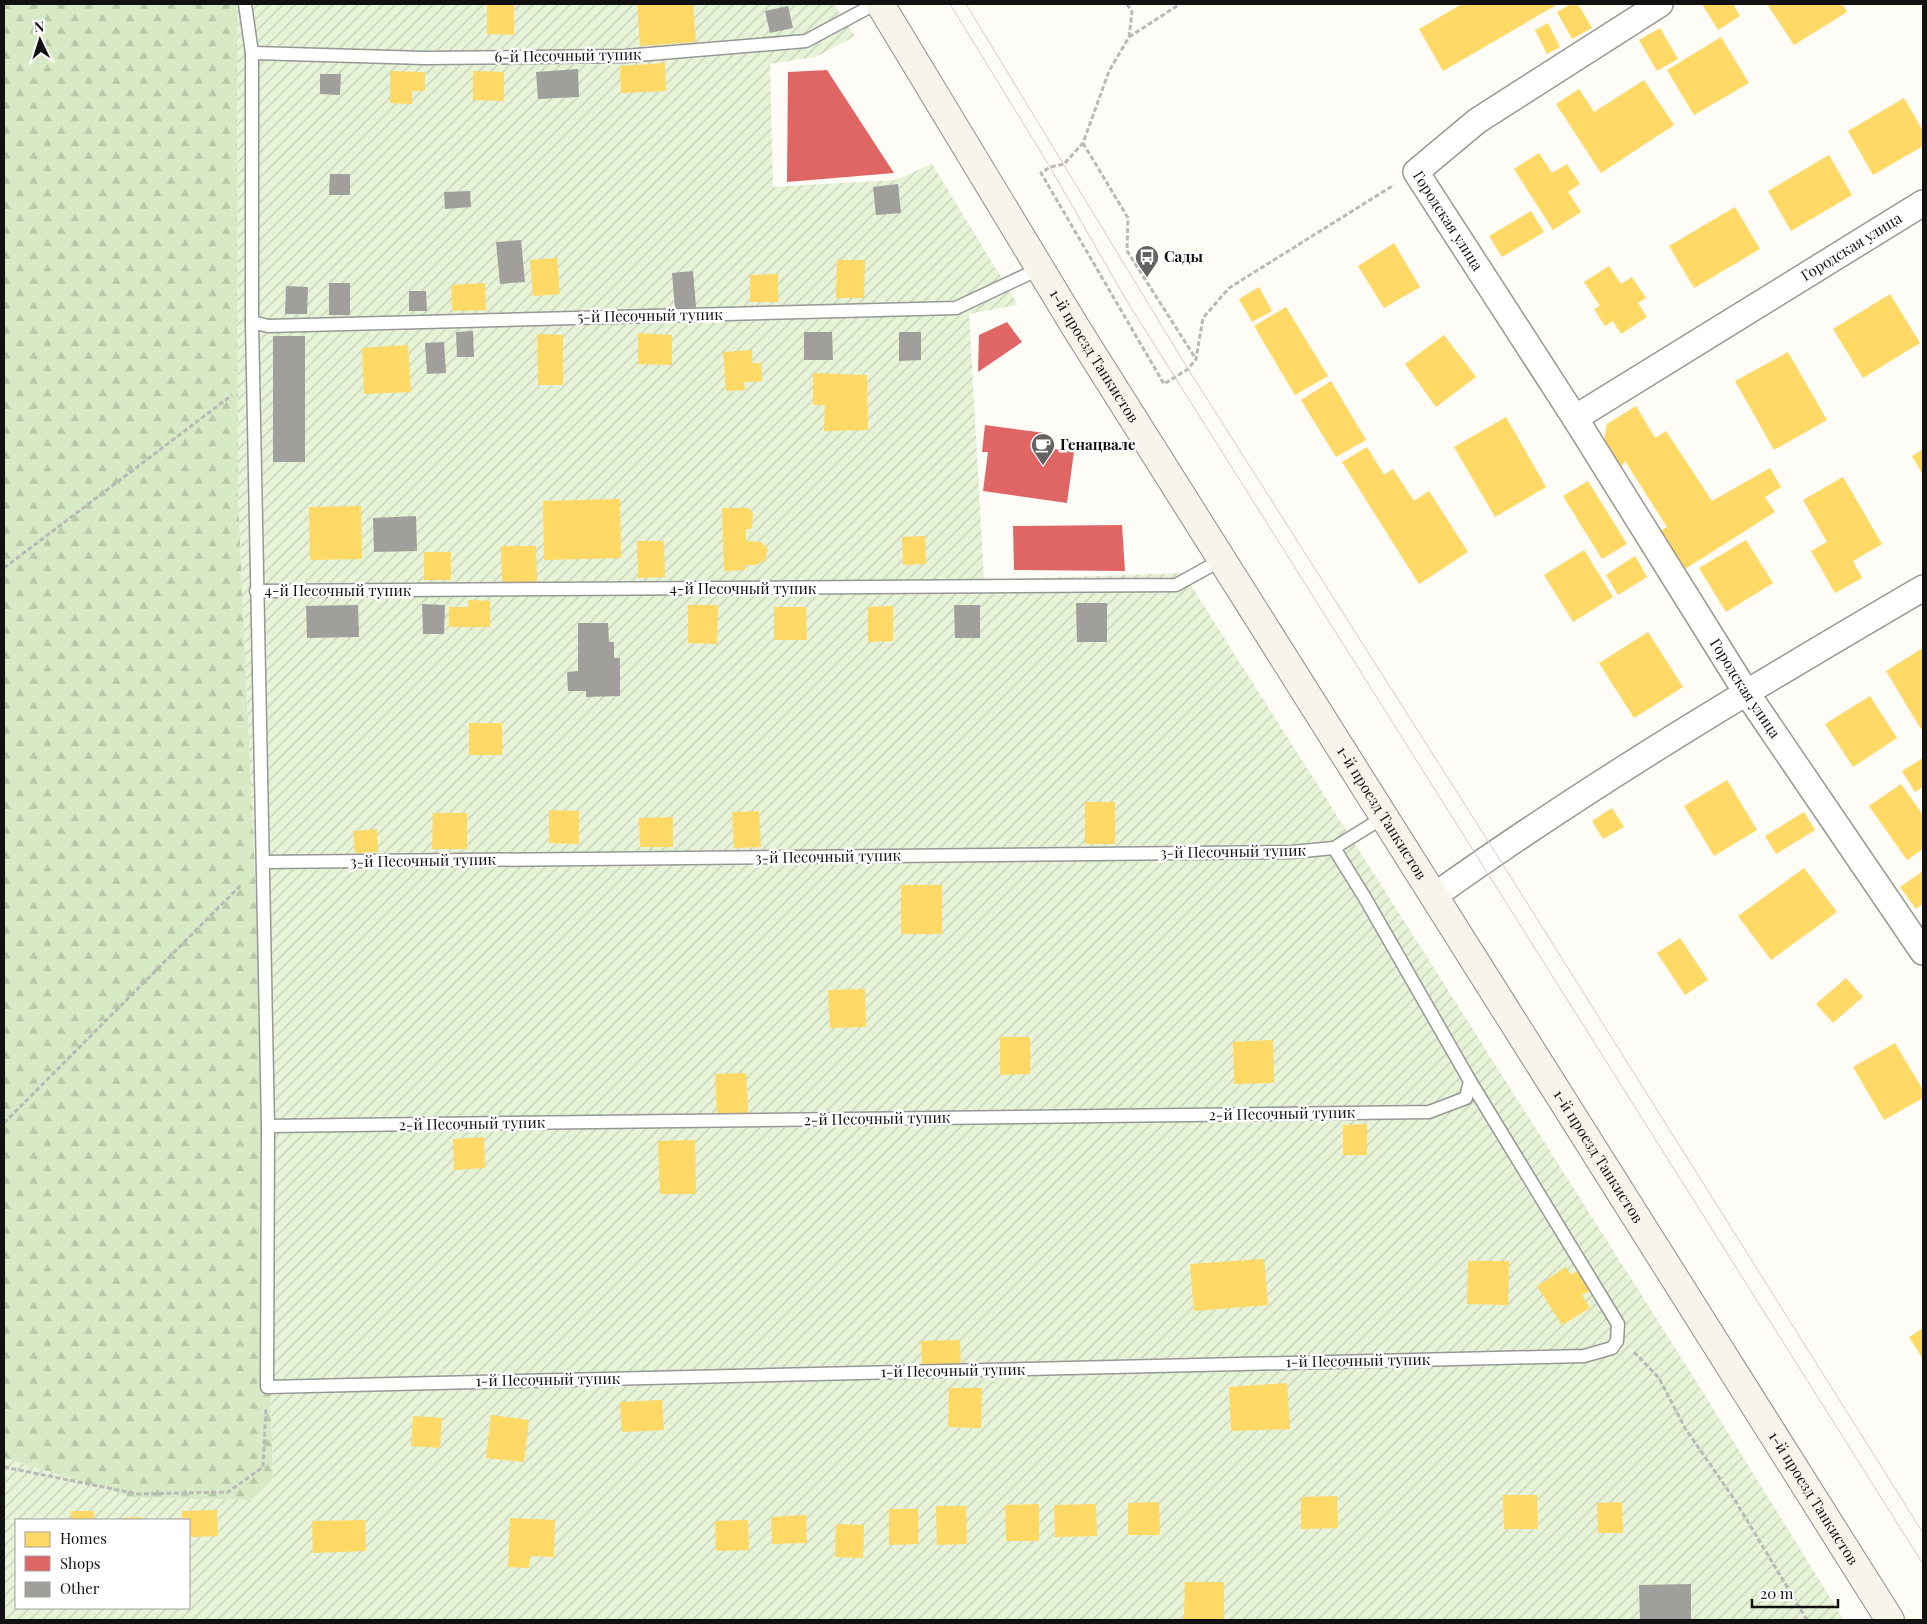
<svg xmlns="http://www.w3.org/2000/svg" width="1927" height="1624" font-family="'Playfair Display',serif">
<style>
.forest{fill:url(#forest-firs)}
.garden{fill:url(#garden-furrows);fill-rule:evenodd}
.homes{fill:#ffd966}
.shops{fill:#e06666}
.building{fill:#a19f9c}
.lines{fill:none;stroke-linecap:round;stroke-linejoin:round}
.lane-casing{stroke:#979795;stroke-width:15}
.street-casing{stroke:#979795;stroke-width:28}
.secondary-casing{stroke:#8e8d8b;stroke-width:30}
.path{stroke:#b9b9b8;stroke-width:3;stroke-dasharray:5 2.5;stroke-linecap:butt}
.lane{stroke:#fffffe;stroke-width:12}
.street{stroke:#fffffe;stroke-width:25}
.secondary{stroke:#f6f4eb;stroke-width:28}
.tram{stroke:#d9c6c7;stroke-width:1}
.labels{text-anchor:middle;stroke-width:5;stroke-linejoin:round;paint-order:stroke}
.street-label{font-size:15px;fill:#111;stroke:#fff}
.poi-label{font-size:15px;font-weight:bold;fill:#111;stroke:#fff;text-anchor:start}
</style>
<defs>
<pattern id="forest-firs" width="22" height="20" patternUnits="userSpaceOnUse" patternTransform="scale(1.25)"><rect width="22" height="20" fill="#d8eac5"/><path d="M5 1l3.5 6h-7zM16 11l3.5 6h-7z" fill="#b8c8a8"/></pattern>
<pattern id="garden-furrows" width="10" height="10" patternUnits="userSpaceOnUse" patternTransform="scale(1.25)"><rect width="10" height="10" fill="#e7f3d7"/><path d="M-1 1l2-2M0 10L10 0M9 11l2-2" fill="none" stroke="#c5cfb8"/></pattern>
</defs>
<rect width="100%" height="100%" fill="#fdfcf7"/>
<path class="forest" d="M4,4H237L238,496L261,1008L273,1479L252,1500L134,1498L4,1458Z"/>
<path class="garden" d="M237,4H834L855,36L816,57L770,64L773,187L895,180L932,164L1018,305L969,314L984,580L1183,573L1696,1381L1844,1620H4V1458L134,1498L252,1500L273,1479L261,1008L238,496ZM16,1520H189V1608H16Z"/>
<g class="homes">
<path d="M487,4H514V35L487,34Z"/>
<path d="M637,4H693L696,42L640,46Z"/>
<path d="M1462,4H1558L1443,71L1419,29Z"/>
<path d="M1571,4H1578L1592,28L1572,39L1557,12Z"/>
<path d="M1702,4H1733L1740,16L1718,30Z"/>
<path d="M1767,4H1842L1847,12L1794,45Z"/>
<path d="M1548,23L1560,47L1547,54L1535,30Z"/>
<path d="M1660,28L1678,59L1657,71L1639,40Z"/>
<path d="M1721,37L1749,83L1694,115L1667,70Z"/>
<path d="M665,63L666,91L621,93L620,66Z"/>
<path d="M390,71L425,72V91H412V104L390,103Z"/>
<path d="M473,71L504,72V101L473,100Z"/>
<path d="M1644,80L1674,125L1601,173L1556,104L1579,89L1594,112Z"/>
<path d="M1904,98L1923,131V146L1873,175L1848,131Z"/>
<path d="M1539,153L1552,173L1567,164L1580,184L1568,192L1581,212L1553,230L1514,169Z"/>
<path d="M1829,155L1852,195L1791,231L1768,191Z"/>
<path d="M1735,207L1760,249L1694,288L1669,246Z"/>
<path d="M1531,211L1544,232L1502,257L1489,236Z"/>
<path d="M1394,243L1420,287L1384,308L1358,266Z"/>
<path d="M557,258L560,294L533,296L530,260Z"/>
<path d="M837,260H865L864,298H836Z"/>
<path d="M1609,266L1621,284L1632,277L1646,298L1638,303L1647,317L1621,334L1613,321L1605,326L1594,309L1600,306L1584,282Z"/>
<path d="M778,274V302H750V275Z"/>
<path d="M485,283L486,310L452,311L451,285Z"/>
<path d="M1259,287L1272,311L1252,322L1239,299Z"/>
<path d="M1890,294L1920,343L1863,378L1833,329Z"/>
<path d="M1286,307L1328,376L1295,395L1254,326Z"/>
<path d="M638,333L672,335V365L638,364Z"/>
<path d="M537,334L563,335V385H538Z"/>
<path d="M1444,335L1476,377L1436,407L1405,364Z"/>
<path d="M408,345L411,392L364,394L362,348Z"/>
<path d="M752,350V363H761L762,381L744,382L745,390L726,391L723,352Z"/>
<path d="M1788,352L1827,420L1774,450L1735,381Z"/>
<path d="M813,373L867,375L868,430L824,431L825,405H813Z"/>
<path d="M1331,381L1366,440L1336,457L1301,400Z"/>
<path d="M1636,406L1655,438L1666,431L1712,501L1770,468L1781,487L1765,497L1775,512L1685,569L1660,531L1667,527L1625,461L1621,467L1604,440L1607,424Z"/>
<path d="M1506,417L1546,487L1495,517L1454,447Z"/>
<path d="M1367,447L1384,475L1393,469L1414,501L1429,491L1468,552L1419,584L1342,462Z"/>
<path d="M1923,449V475L1912,456Z"/>
<path d="M1843,477L1882,544L1853,561L1862,578L1835,593L1811,551L1827,542L1803,500Z"/>
<path d="M1588,481L1627,544L1602,559L1563,496Z"/>
<path d="M620,499L621,558L544,560L543,501Z"/>
<path d="M361,506L362,559L310,560L309,507Z"/>
<path d="M722,508H749L753,513L752,528L746,530V541L761,542L768,549L765,560L756,565H745V570L724,571Z"/>
<path d="M925,536L926,564L903,565L902,537Z"/>
<path d="M1746,540L1773,583L1726,612L1699,568Z"/>
<path d="M637,541H664L665,577L638,578Z"/>
<path d="M501,546H536L537,582L502,583Z"/>
<path d="M1584,550L1613,597L1573,622L1544,575Z"/>
<rect x="424" y="552" width="27" height="28"/>
<path d="M1635,556L1647,577L1618,595L1606,575Z"/>
<path d="M468,600L490,601V627H449V607H469Z"/>
<path d="M688,605H718L717,644L688,643Z"/>
<path d="M893,606V641L868,642V607Z"/>
<path d="M774,607H806L807,640H774Z"/>
<path d="M1648,632L1683,687L1634,718L1599,663Z"/>
<path d="M1923,648V727L1921,729L1886,671Z"/>
<path d="M1870,696L1897,738L1853,767L1825,724Z"/>
<rect x="469" y="723" width="33" height="32"/>
<path d="M1923,758V787L1915,792L1902,771Z"/>
<path d="M1727,780L1757,830L1714,856L1684,806Z"/>
<path d="M1901,784L1923,815V849L1907,860L1869,806Z"/>
<rect x="1085" y="802" width="30" height="42"/>
<path d="M1612,808L1624,827L1603,839L1592,821Z"/>
<path d="M549,810L579,811V844L549,843Z"/>
<path d="M759,811L761,847L734,848L732,812Z"/>
<path d="M1804,812L1815,830L1776,854L1765,836Z"/>
<path d="M433,813H467V849H432Z"/>
<path d="M673,817V847H640L639,818Z"/>
<path d="M377,829L378,852L355,853L353,831Z"/>
<path d="M1804,868L1837,912L1771,960L1738,916Z"/>
<path d="M1923,871V904L1916,909L1900,887Z"/>
<rect x="901" y="885" width="41" height="49"/>
<path d="M1680,938L1708,980L1685,995L1657,953Z"/>
<path d="M1846,978L1863,997L1833,1023L1816,1004Z"/>
<path d="M865,989L866,1027L830,1028L828,990Z"/>
<path d="M1000,1037H1030V1074L1000,1075Z"/>
<path d="M1273,1040L1274,1083L1234,1084L1233,1042Z"/>
<path d="M1895,1043L1923,1090V1098L1884,1120L1853,1067Z"/>
<path d="M746,1073L748,1113L717,1114L715,1074Z"/>
<path d="M1367,1124V1155H1343V1125Z"/>
<path d="M484,1137L485,1168L454,1170L453,1139Z"/>
<path d="M695,1140L696,1194H660L658,1141Z"/>
<path d="M1264,1259L1268,1305L1194,1311L1190,1264Z"/>
<path d="M1468,1261H1509L1508,1305L1467,1304Z"/>
<path d="M1566,1267L1571,1275L1577,1271L1590,1291L1582,1295L1590,1308L1562,1325L1537,1286Z"/>
<path d="M1923,1328V1359L1909,1337Z"/>
<path d="M960,1340L961,1367L922,1368L921,1341Z"/>
<path d="M1287,1383L1290,1429L1231,1431L1229,1387Z"/>
<path d="M949,1388H982L981,1428L948,1427Z"/>
<path d="M662,1400L664,1430L622,1432L620,1402Z"/>
<path d="M491,1415L529,1420L524,1462L486,1458Z"/>
<path d="M413,1416L442,1418L440,1448L411,1446Z"/>
<path d="M1503,1495H1537L1538,1529H1504Z"/>
<path d="M1337,1496L1338,1528L1301,1529V1497Z"/>
<path d="M1159,1502L1160,1535H1128V1503Z"/>
<path d="M1622,1502L1623,1533H1598L1597,1503Z"/>
<path d="M1039,1504V1541H1006L1005,1505Z"/>
<path d="M1096,1504L1097,1536L1055,1537L1054,1505Z"/>
<path d="M936,1506H966L967,1544L937,1545Z"/>
<path d="M889,1509H918V1544L889,1545Z"/>
<path d="M217,1510L218,1536L189,1537V1520H182V1511Z"/>
<rect x="71" y="1511" width="23" height="9"/>
<path d="M806,1515L807,1543L772,1544L771,1517Z"/>
<path d="M141,1517V1520H121V1518Z"/>
<path d="M510,1518L555,1520L554,1557L530,1556L529,1568L508,1567Z"/>
<path d="M365,1520L366,1551L313,1553L312,1521Z"/>
<path d="M748,1520L749,1550L716,1551L715,1521Z"/>
<path d="M836,1524L864,1525L863,1558L835,1557Z"/>
<path d="M1185,1582H1224V1620H1184Z"/>
</g>
<g class="shops">
<path d="M827,70L894,173L787,182L788,72Z"/>
<path d="M1007,322L1022,342L978,372L979,335Z"/>
<path d="M985,425L1045,433L1043,447L1074,452L1067,503L983,491L988,452H982Z"/>
<path d="M1122,525L1125,571L1014,570L1013,526Z"/>
</g>
<g class="building">
<path d="M788,6L793,28L770,33L765,11Z"/>
<path d="M578,69L579,97L538,99L536,72Z"/>
<path d="M320,74H341L340,95L320,94Z"/>
<path d="M330,174H350V195H329Z"/>
<path d="M898,184L901,213L876,215L873,187Z"/>
<path d="M470,191L471,207L445,209L444,192Z"/>
<path d="M521,240L525,282L500,284L496,242Z"/>
<path d="M693,271L696,307L675,309L672,273Z"/>
<rect x="329" y="283" width="21" height="32"/>
<path d="M286,286L308,287L307,314H285Z"/>
<path d="M409,291H426L427,311H409Z"/>
<path d="M473,331L474,357H457L456,332Z"/>
<path d="M804,332H832L833,360H804Z"/>
<path d="M899,332H921V360L899,361Z"/>
<rect x="273" y="336" width="32" height="126"/>
<path d="M444,342L446,373L427,374L425,343Z"/>
<path d="M416,516L417,551L374,552L373,518Z"/>
<path d="M1076,603H1107V642H1077Z"/>
<path d="M422,604L445,605L444,634H423Z"/>
<path d="M358,605L359,637L307,638L306,606Z"/>
<path d="M954,605H980V638H955Z"/>
<path d="M578,623H608L609,642H614V658H620V696L586,697V691H568L567,672L578,671Z"/>
<path d="M1691,1584V1620H1640L1639,1585Z"/>
</g>
<g class="lines">
<g class="lane-casing">
<g id="lane">
<path d="M245,4L252,53V322L268,1126L267,1387L1584,1356L1612,1348L1617,1341L1618,1324L1470,1081L1365,898L1334,848"/>
<path d="M252,53L425,58L625,56L806,41L875,4"/>
<path d="M252,322L268,326L956,308L1041,268"/>
<path d="M256,591L1176,585L1223,559"/>
<path d="M264,862L1292,852L1334,848L1384,817"/>
<path d="M268,1126L1429,1112L1466,1098L1470,1081"/>
</g>
</g>
<g class="street-casing">
<g id="street">
<path id="s1" d="M1660,4L1477,121L1416,172L1575,418L1746,692L1923,952"/>
<path id="s2" d="M1575,418L1923,203"/>
<path d="M1434,896C1591,784 1757,685 1923,588"/>
</g>
</g>
<g class="secondary-casing">
<g id="secondary">
<path id="s3" d="M880,4L1076,328L1890,1620"/>
</g>
</g>
<g class="path">
<path d="M1127,4L1132,12L1129,37L1109,71L1083,143L1064,164L1050,167L1041,173L1164,384L1188,369L1196,359L1203,318L1229,288L1394,185"/>
<path d="M1129,37L1180,4"/>
<path d="M1083,143L1128,218L1127,251L1196,359"/>
<path d="M4,568L232,395"/>
<path d="M4,1123L242,884"/>
<path d="M1634,1352L1659,1378L1685,1428L1736,1502L1807,1620"/>
<path d="M4,1467L138,1494L228,1492L263,1467L266,1408"/>
</g>
<use href="#lane" class="lane"/>
<use href="#street" class="street"/>
<use href="#secondary" class="secondary"/>
<g class="tram">
<path d="M950,4L1050,167L1125,298L1923,1564"/>
<path d="M966,4L1188,369L1495,852L1923,1533"/>
</g>
</g>
<defs>
<g id="bus-pin" transform="scale(1.25)"><path d="M0 17L-7.5 6A9.5 9.5 0 1 1 7.5 6Z" fill="#646362" stroke="#fff"/><path d="M-5-6H5V4H4V6H2V4H-2V6H-4V4H-5ZM-3.5-4V0h7V-4ZM-3.5 1.2v1.5H-2V1.2ZM2 1.2v1.5H3.5V1.2Z" fill="#fff"/></g>
<g id="cafe-pin" transform="scale(1.25)"><path d="M0 17L-7.5 6A9.5 9.5 0 1 1 7.5 6Z" fill="#646362" stroke="#fff"/><path d="M-5.5-4.5H6V0H3Q3 3.5 0 3.5H-2.5Q-5.5 3.5-5.5 0ZM3-3.2v2h1.7v-2ZM-6 4.5H4V6H-6Z" fill="#fff"/></g>
</defs>
<g fill-rule="evenodd">
<use href="#bus-pin" x="1147" y="257"/>
<use href="#cafe-pin" x="1043" y="445"/>
</g>
<g class="labels">
<g class="street-label">
<text transform="translate(568 56) rotate(-1)" y="5">6-й Песочный тупик</text>
<text dy="5" stroke="none"><textPath href="#s1" startOffset="355">Городская улица</textPath></text>
<text dy="5" stroke="none"><textPath href="#s2" startOffset="325">Городская улица</textPath></text>
<text transform="translate(650 316) rotate(-1)" y="5">5-й Песочный тупик</text>
<text dy="5" stroke="none"><textPath href="#s3" startOffset="412">1-й проезд Танкистов</textPath></text>
<text x="743" y="594">4-й Песочный тупик</text>
<text x="338" y="596">4-й Песочный тупик</text>
<text dy="5" stroke="none"><textPath href="#s1" startOffset="909">Городская улица</textPath></text>
<text dy="5" stroke="none"><textPath href="#s3" startOffset="952">1-й проезд Танкистов</textPath></text>
<text transform="translate(1233 852) rotate(-1)" y="5">3-й Песочный тупик</text>
<text transform="translate(828 857) rotate(-1)" y="5">3-й Песочный тупик</text>
<text transform="translate(423 861) rotate(-1)" y="5">3-й Песочный тупик</text>
<text transform="translate(1282 1114) rotate(-1)" y="5">2-й Песочный тупик</text>
<text transform="translate(877 1119) rotate(-1)" y="5">2-й Песочный тупик</text>
<text transform="translate(472 1124) rotate(-1)" y="5">2-й Песочный тупик</text>
<text dy="5" stroke="none"><textPath href="#s3" startOffset="1358">1-й проезд Танкистов</textPath></text>
<text transform="translate(1358 1361) rotate(-1)" y="5">1-й Песочный тупик</text>
<text transform="translate(953 1371) rotate(-1)" y="5">1-й Песочный тупик</text>
<text transform="translate(548 1380) rotate(-1)" y="5">1-й Песочный тупик</text>
<text dy="5" stroke="none"><textPath href="#s3" startOffset="1762">1-й проезд Танкистов</textPath></text>
</g>
<g class="poi-label">
<text x="1164" y="262">Сады</text>
<text x="1060" y="450">Генацвале</text>
</g>
</g>
<rect width="1927" height="1624" fill="none" stroke="#111111" stroke-width="10"/>
<rect x="15" y="1519" width="175" height="90" fill="#ffffff" stroke="#a0a0a0"/>
<rect x="25" y="1532" width="25" height="15" fill="#ffd966" stroke="#a0a0a0"/>
<text x="60" y="1544" font-size="15" fill="#111111">Homes</text>
<rect x="25" y="1556" width="25" height="15" fill="#e06666" stroke="#a0a0a0"/>
<text x="60" y="1569" font-size="15" fill="#111111">Shops</text>
<rect x="25" y="1582" width="25" height="15" fill="#a19f9c" stroke="#a0a0a0"/>
<text x="60" y="1594" font-size="15" fill="#111111">Other</text>
<g transform="translate(40 40) rotate(356)" stroke="#ffffff" stroke-width="4" paint-order="stroke">
<path d="M0-4L9 19L0 12L-9 19Z" fill="#111111"/>
<text y="-8" font-size="14" font-weight="bold" text-anchor="middle" fill="#111111">N</text>
</g>
<path d="M1752 1599v8h86v-8" fill="none" stroke="#111111" stroke-width="2.5"/>
<text x="1760" y="1599" font-size="15" fill="#111111" stroke="#ffffff" stroke-width="4" paint-order="stroke">20 m</text>
</svg>
